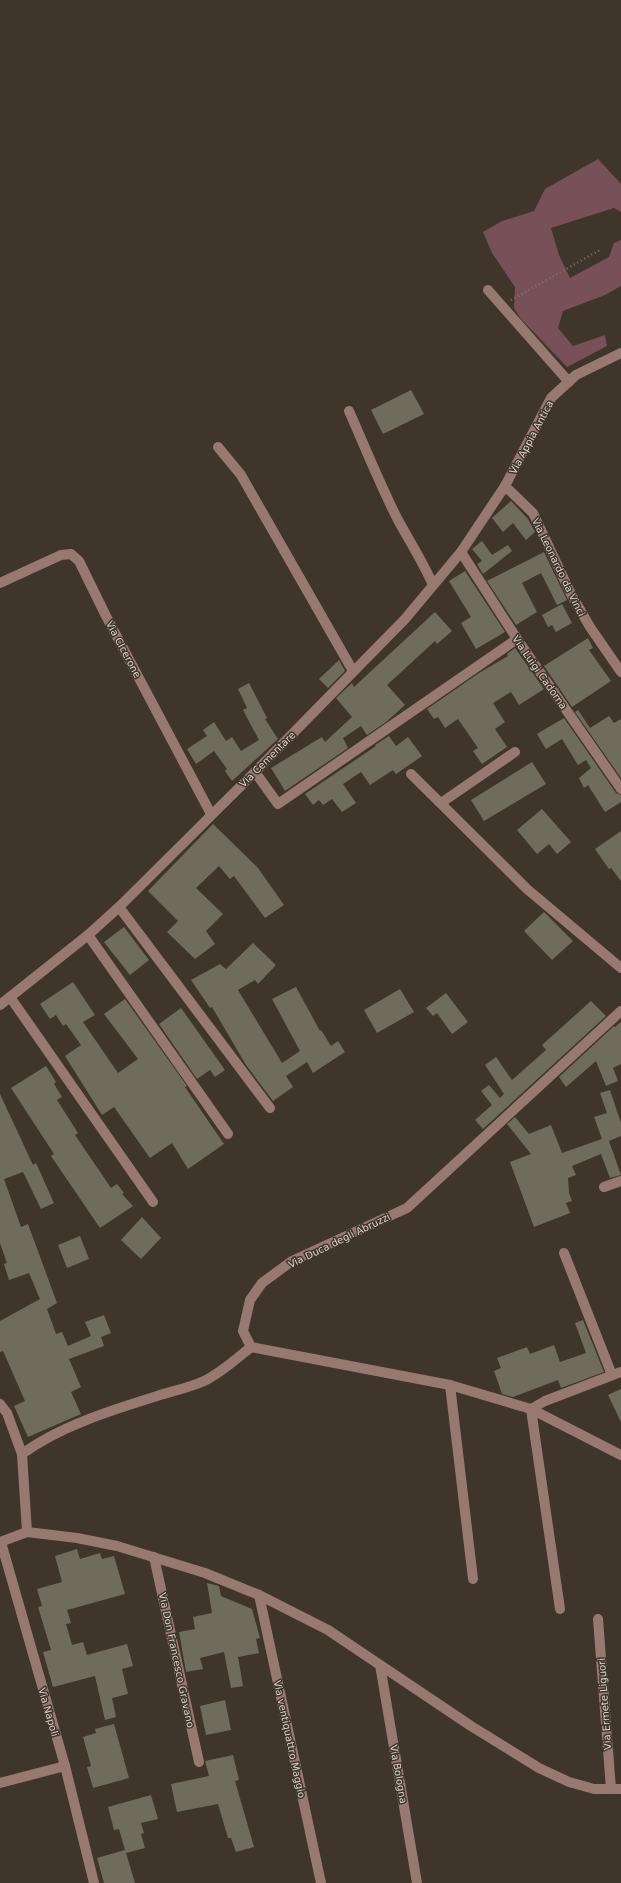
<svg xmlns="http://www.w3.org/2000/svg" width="621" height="1883" font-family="'DejaVu Sans',sans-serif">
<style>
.green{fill:#775058}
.building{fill:#6f6c5d}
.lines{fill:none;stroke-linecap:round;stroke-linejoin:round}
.path{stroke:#7a7168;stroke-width:2.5;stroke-dasharray:1 3;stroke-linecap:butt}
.minor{stroke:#977971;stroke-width:10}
.labels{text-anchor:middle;stroke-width:3;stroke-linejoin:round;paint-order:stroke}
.street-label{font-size:10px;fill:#dcd5cf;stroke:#40352b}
</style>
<rect width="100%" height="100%" fill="#40352b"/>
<path class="green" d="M598,159L621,184V212L614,208L551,228L559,255L570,278L609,257L614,243L621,240V286L605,295L563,311L558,328L573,346L605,335L607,346L567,367L521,319L514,308L515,287L492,253L483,232L502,221L534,211L545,189Z"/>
<g class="building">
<path d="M411,390L424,414L383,434L371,410Z"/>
<path d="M511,501L528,519L535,532L526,540L513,523L503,532L492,518Z"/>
<path d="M482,541L492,555L508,545L512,551L483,574L477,564L482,561L472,549Z"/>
<path d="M544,552L567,600L557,605L541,573L522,583L537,612L516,625L487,581Z"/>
<path d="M465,571L505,632L476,649L461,623L471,617L449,581Z"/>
<path d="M562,604L572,623L556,632L552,625L548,627L542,615Z"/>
<path d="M435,612L452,631L437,644L435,641L387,685L405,705L386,722L367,735L361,726L343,738L348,748L285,791L271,768L322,737L325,742L352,717L336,698L352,683L354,687Z"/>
<path d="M588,638L593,648L589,650L611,681L572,707L544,666Z"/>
<path d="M515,648L544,689L519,705L511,692L493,703L505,722L495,729L507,747L482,764L473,751L478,748L458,719L445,728L438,717L434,719L427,709L479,673L508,656L507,654Z"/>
<path d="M339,660L345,671L328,688L319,679Z"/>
<path d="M249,683L267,718L265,719L278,739L232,781L225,771L227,769L214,751L196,764L187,749L207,736L203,730L214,722L226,741L232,737L241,751L259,740L243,710L247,708L238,689Z"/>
<path d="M578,710L590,728L609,716L614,723L621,719V778L575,712Z"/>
<path d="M564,718L616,793L621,795V802L605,812L588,785L584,788L579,778L591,768L586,760L578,765L562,739L546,749L537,734Z"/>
<path d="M389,736L396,746L408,737L422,756L396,774L393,770L370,785L361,772L343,784L356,803L342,812L332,799L323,805L319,800L313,805L305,794L376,746L375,745Z"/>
<path d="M532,762L546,784L484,821L471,800Z"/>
<path d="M542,809L571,842L557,854L549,844L537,854L517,830Z"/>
<path d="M213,824L258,868L284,905L265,918L234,876L230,879L219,866L196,888L223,914L206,931L215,944L195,959L167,932L178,921L148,891Z"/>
<path d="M621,831V881L611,868L609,869L595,849Z"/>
<path d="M544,912L573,941L552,960L524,931Z"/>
<path d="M124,927L149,960L130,975L104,942Z"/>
<path d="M253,943L276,965L258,984L255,980L238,990L282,1063L300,1051L272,999L296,987L320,1031L321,1030L331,1046L338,1041L345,1052L313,1073L307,1062L286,1076L293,1087L273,1101L246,1065L212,1007L210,1008L191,980L220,964L226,969Z"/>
<path d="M73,982L95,1015L83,1022L118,1073L138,1059L104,1014L125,999L187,1086L185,1087L224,1144L188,1169L172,1143L150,1158L114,1107L102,1115L65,1056L81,1045L66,1024L63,1026L56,1015L50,1019L40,1004Z"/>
<path d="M400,989L414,1012L377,1033L364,1010Z"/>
<path d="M446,993L468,1022L452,1034L437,1013L433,1016L426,1008Z"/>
<path d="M591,1001L606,1016L483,1129L475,1120L492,1105L481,1091L489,1085L500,1098L504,1094L485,1065L496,1057L512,1080L546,1050L542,1045Z"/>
<path d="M181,1008L225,1070L215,1077L210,1070L197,1079L159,1024Z"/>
<path d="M621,1022V1064L613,1068L618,1081L606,1086L596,1061L566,1087L559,1077L614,1026L615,1027Z"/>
<path d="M46,1066L56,1082L54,1084L62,1097L57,1100L78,1133L75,1135L111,1188L117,1184L124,1193L122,1194L133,1206L100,1228L51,1156L54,1154L11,1088Z"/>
<path d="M610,1090L621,1123V1136L609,1141L621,1175L610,1178L601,1154L572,1166L576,1175L568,1178L569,1193L572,1201L566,1203L570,1213L534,1227L510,1162L531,1154L507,1124L515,1117L529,1134L551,1125L562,1153L602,1139L594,1117L607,1113L600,1093Z"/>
<path d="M0,1094L33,1165L36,1163L54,1203L41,1209L23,1172L4,1179L21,1227L28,1224L57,1303L47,1309L56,1334L62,1332L68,1346L91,1336L85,1322L104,1315L111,1333L101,1337L104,1346L69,1359L81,1387L71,1392L81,1414L28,1437L14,1406L25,1401L3,1351L0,1352V1321L40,1299L29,1273L9,1280L4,1264L7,1263L0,1243Z"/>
<path d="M142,1217L161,1238L141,1259L121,1240Z"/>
<path d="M80,1236L89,1259L67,1268L58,1245Z"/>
<path d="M583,1320L604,1372L561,1388L558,1380L513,1397L502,1394L494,1371L501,1368L497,1358L527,1347L530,1354L554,1345L560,1362L586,1353L575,1323Z"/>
<path d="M621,1389V1422L608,1395Z"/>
<path d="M77,1549L80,1559L100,1553L102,1559L114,1556L125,1594L67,1610L71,1623L66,1624L72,1645L83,1642L87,1655L127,1644L133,1666L122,1669L128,1694L112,1698L116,1717L105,1720L95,1676L53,1687L43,1652L51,1650L38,1607L42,1606L37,1589L62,1582L55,1556Z"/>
<path d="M207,1583L219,1586L221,1596L252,1609L260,1638L256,1639L259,1653L238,1657L243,1686L231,1688L224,1652L200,1658L203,1669L186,1672L179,1632L195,1629L193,1617L212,1613Z"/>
<path d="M225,1700L231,1730L206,1735L200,1706Z"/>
<path d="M114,1724L129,1778L93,1788L87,1767L91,1766L83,1737L96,1733L95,1729Z"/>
<path d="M233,1755L239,1780L235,1781L254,1847L236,1852L231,1838H228L218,1804L177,1812L171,1784L209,1776L205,1761Z"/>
<path d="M151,1795L158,1819L141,1823L144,1833L141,1834L145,1848L126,1853L135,1883H104L97,1858L125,1850L119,1829L114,1830L108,1807Z"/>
</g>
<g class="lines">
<path class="path" d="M511,300L600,250"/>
<g class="minor">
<path d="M488,290L569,382"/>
<path d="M349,411C365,447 380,485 398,520C410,542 423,562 433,585"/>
<path d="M218,447L241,475L353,671"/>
<path d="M505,486L533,513L571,594L590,627L621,672"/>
<path d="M461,552L517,639L621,789"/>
<path d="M0,583L61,555L71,554L79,561L106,616L211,814"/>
<path d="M255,772L278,804L517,639"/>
<path d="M411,774L527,889L621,968"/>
<path d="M441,803L515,752"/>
<path d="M119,907L270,1108"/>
<path d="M88,935L228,1134"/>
<path d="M10,997L153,1202"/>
<path d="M0,1005L88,935L119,907L255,772L405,619L461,552L505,486L551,398L576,375L621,353"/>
<path d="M604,1187L621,1181"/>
<path d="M564,1253L612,1375"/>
<path d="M251,1347L450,1385L531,1409L621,1455"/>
<path d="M450,1385L473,1579"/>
<path d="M0,1404L7,1413L22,1454L27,1532"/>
<path d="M22,1454C60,1426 112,1410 157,1396C172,1391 189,1388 204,1381C221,1373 236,1359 251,1347L243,1331L250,1300L262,1283L292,1261L407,1208L621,1011"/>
<path d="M0,1542L27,1532L77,1538L117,1546L205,1573L259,1595L328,1630L471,1726L539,1768L569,1782L594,1789H621"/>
<path d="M1,1542L65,1766L94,1883"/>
<path d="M154,1557L199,1762"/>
<path d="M259,1595L321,1883"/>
<path d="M560,1609L531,1409L545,1401L621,1372"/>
<path d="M598,1619L611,1789"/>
<path d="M380,1665L417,1883"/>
<path d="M0,1783L65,1766"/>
</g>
</g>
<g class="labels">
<g class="street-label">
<text transform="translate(531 437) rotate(-62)" y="4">Via Appia Antica</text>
<text transform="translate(559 567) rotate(64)" y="4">Via Leonardo da Vinci</text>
<text transform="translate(124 649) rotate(62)" y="4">Via CIcerone</text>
<text transform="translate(540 672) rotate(55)" y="4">Via Luigi Cadorna</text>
<text transform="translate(267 759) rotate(-45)" y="4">Via Cementare</text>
<text transform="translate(339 1240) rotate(-26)" y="4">Via Duca degli Abruzzi</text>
<text transform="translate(177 1660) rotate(78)" y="4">Via Don Francesco Gravano</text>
<text transform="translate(604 1704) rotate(-94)" y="4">Via Ermete Liguori</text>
<text transform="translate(49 1712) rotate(74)" y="4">Via Napoli</text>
<text transform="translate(290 1739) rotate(78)" y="4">Via ventiquattro Maggio</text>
<text transform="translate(399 1774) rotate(80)" y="4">Via Bologna</text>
</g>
</g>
</svg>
